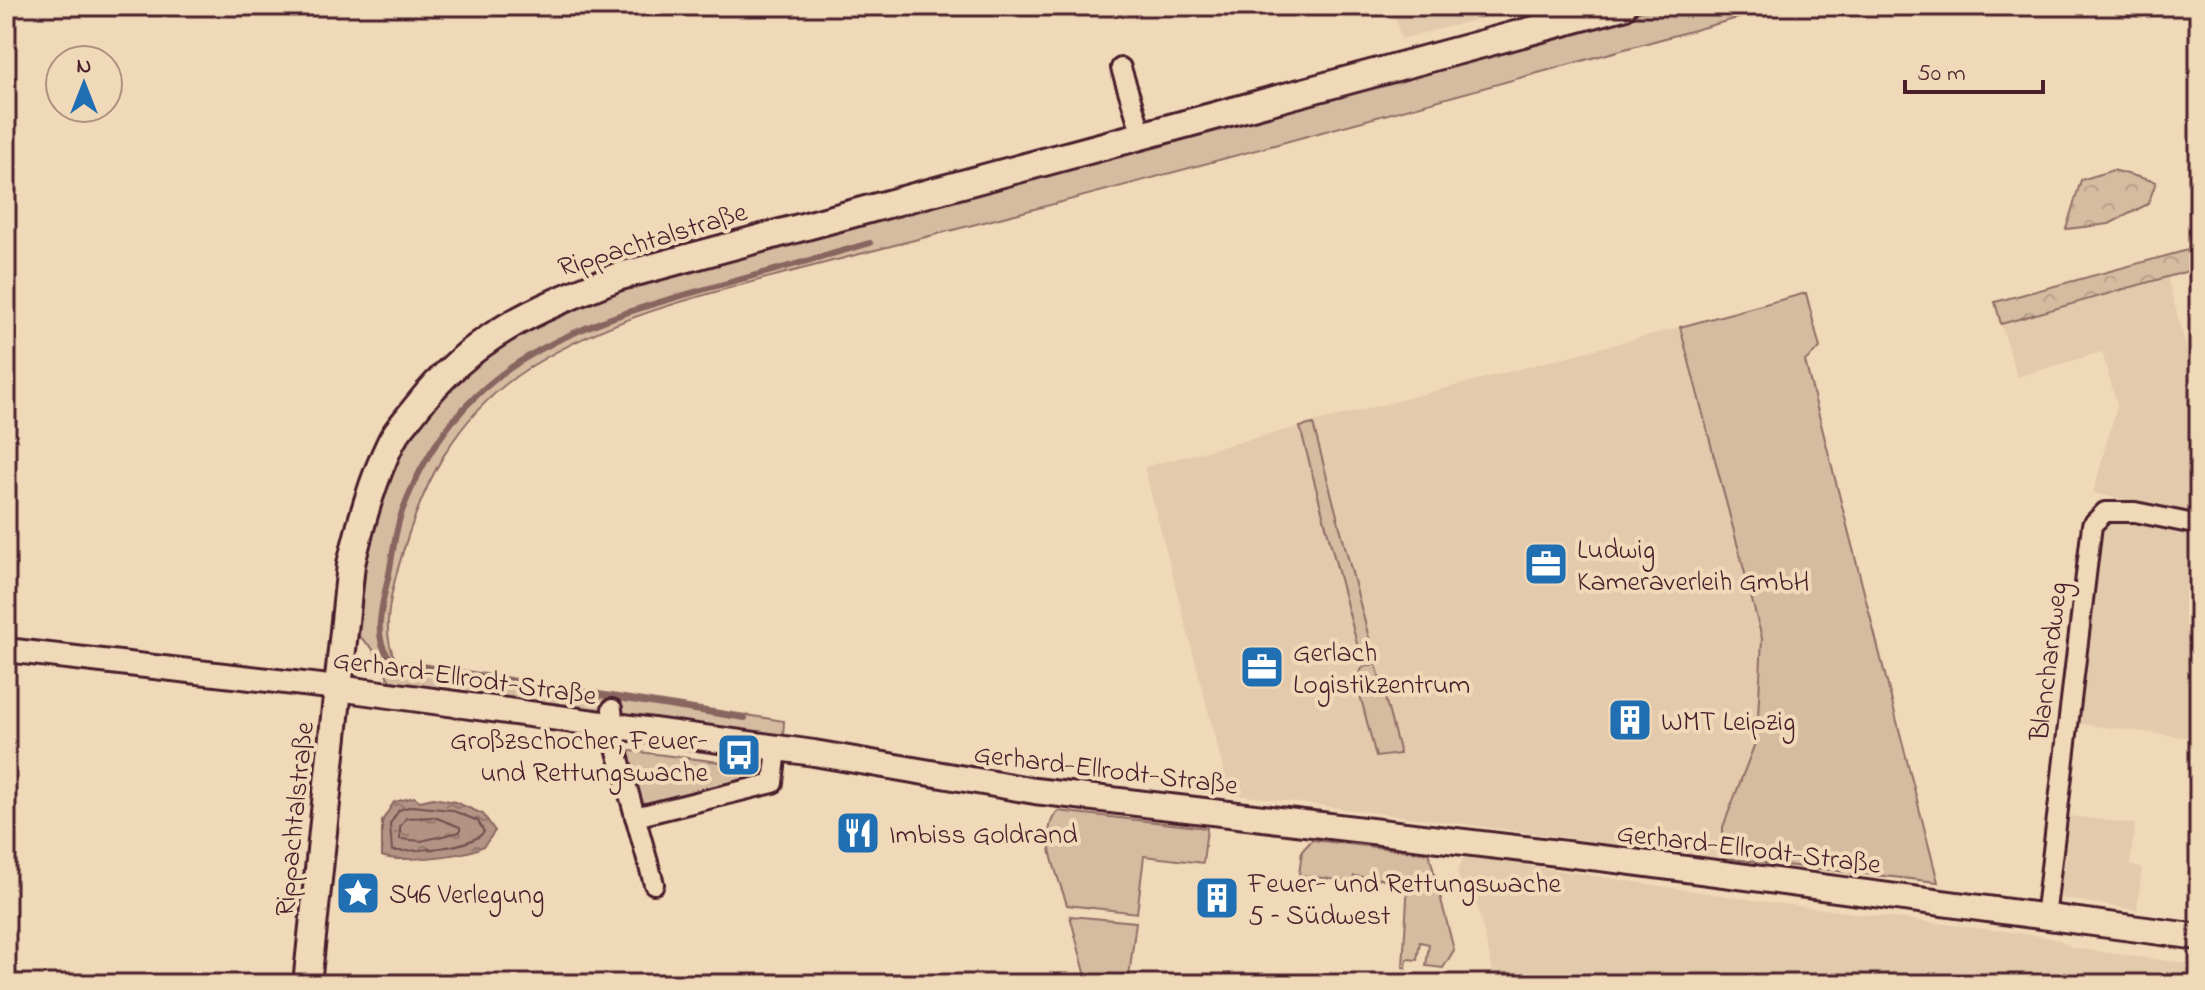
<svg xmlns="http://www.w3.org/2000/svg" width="2205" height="990" font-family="'Indie Flower',sans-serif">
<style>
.built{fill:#e3caad}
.green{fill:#d5bba0;stroke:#906d66;stroke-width:2}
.forest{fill:url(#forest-crowns);stroke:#906d66;stroke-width:2}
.water{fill:url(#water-ripples);stroke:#896560;stroke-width:2}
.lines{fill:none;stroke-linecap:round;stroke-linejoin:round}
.shore{stroke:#744e4f;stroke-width:2}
.stream{stroke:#896560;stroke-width:6}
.minor-casing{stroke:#4a1f2b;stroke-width:24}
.tertiary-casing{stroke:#4a1f2b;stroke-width:28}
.secondary-casing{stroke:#4a1f2b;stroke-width:30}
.primary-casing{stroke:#4a1f2b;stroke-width:32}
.minor{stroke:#f0d9b8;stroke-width:18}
.tertiary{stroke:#f0d9b8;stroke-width:22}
.secondary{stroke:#f0d9b8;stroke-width:24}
.primary{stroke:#f0d9b8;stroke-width:26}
.labels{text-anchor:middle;stroke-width:8;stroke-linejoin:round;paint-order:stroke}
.street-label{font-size:28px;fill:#4a1f2b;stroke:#f0d9b8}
.poi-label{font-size:28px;fill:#4a1f2b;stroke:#f0d9b8;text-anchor:start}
</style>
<defs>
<pattern id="forest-crowns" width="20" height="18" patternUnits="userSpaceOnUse" patternTransform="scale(2)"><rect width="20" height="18" fill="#d5bba0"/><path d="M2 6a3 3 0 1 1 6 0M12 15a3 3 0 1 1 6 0" fill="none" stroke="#b8a08a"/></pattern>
<pattern id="water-ripples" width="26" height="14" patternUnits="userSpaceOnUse" patternTransform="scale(2)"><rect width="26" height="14" fill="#b39484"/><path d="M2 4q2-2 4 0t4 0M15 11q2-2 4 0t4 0" fill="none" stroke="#94786c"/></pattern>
</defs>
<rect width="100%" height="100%" fill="#f0d9b8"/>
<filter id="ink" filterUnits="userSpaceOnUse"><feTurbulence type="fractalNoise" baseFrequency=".0125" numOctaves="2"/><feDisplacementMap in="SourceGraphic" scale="16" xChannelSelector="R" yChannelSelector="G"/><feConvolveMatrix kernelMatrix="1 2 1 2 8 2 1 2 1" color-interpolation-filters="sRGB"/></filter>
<g filter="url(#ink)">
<g class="built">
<path d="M1392,6H1530L1401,39Z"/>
<path d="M2167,276L2195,380L2199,381V516L2093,493L2117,405L2102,352L2017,377L2001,324Z"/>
<path d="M1680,327L1763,638L1757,738L1723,827V858L1230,794L1144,467Z"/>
<path d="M2121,517L2199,532V739L2080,724L2102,532L2108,521Z"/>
<path d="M2070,816L2135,824L2130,865L2142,868L2137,910L2060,898Z"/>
<path d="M1464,856L1759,901L2034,935L2060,940L2073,948L2199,965V984H1496L1478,909L1463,890L1457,873Z"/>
</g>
<g class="green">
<path d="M1661,6H1782C1529,75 1277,146 1023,212C945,232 868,252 790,272C702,295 614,316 535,364C455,412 421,485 397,572C390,598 381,636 396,660L784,721L783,739L581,715L482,694L390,681L372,648L359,636C363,600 364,562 372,527C388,451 442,378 509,339C537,323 568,310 597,295Z"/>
<path d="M1806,293L1820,348L1805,361L1938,882L1723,858V827L1757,738L1762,638L1680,327Z"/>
<path d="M1313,424L1374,657L1361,659L1300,427Z"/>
<path d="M1376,664L1400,754L1376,757L1356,679L1363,667Z"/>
<path d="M623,750L752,766L753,779L638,808Z"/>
<path d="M1058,811L1207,828L1203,863L1144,856L1137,913L1067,905C1060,880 1036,833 1058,811Z"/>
<path d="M1312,840L1429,853L1454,950L1443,968L1426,966L1429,944L1420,942L1417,960L1407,959L1406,968L1403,967L1408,882L1354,876L1353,882L1299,875L1302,851Z"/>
<path d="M1070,916L1136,922L1128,984H1088Z"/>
</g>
<g class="forest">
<path d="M2113,170L2156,182L2148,204L2109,224L2066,229L2081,180Z"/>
<path d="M2199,247V268L2001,324L1995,302Z"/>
</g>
<path class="water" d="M414,797L420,801L433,798L455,802L483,814L495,831C492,835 487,843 483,846C469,856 397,863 382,856V821L394,802Z"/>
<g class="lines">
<g class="shore">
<path d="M412,806L451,810L478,821L484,832C470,849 414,851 392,851L390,824L399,810Z"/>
<path d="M434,817L460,827V832L421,841L400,839V827L406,818Z"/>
</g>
<path class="stream" d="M745,718L397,663C368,646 383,602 389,574C393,553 395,529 403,509C457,369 562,329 695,292C753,276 812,260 870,243"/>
<g class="minor-casing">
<g id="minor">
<path d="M1121,68L1142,135"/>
<path d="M612,709L615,744L654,884"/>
<path d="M635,817L773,783L777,749"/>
<path d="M2045,918L2092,525L2105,512H2135L2199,525"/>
</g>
</g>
<g class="tertiary-casing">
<path id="tertiary" d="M6,650L338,688"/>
</g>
<g class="secondary-casing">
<path id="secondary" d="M338,688L814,753L1035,791L1625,861L2199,937"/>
</g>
<g class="primary-casing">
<path id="primary" d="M307,984L351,564C361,523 372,481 391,442C397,430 408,419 416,408C474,334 532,311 617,277L1623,6"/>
</g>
<use href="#minor" class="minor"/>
<use href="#tertiary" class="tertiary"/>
<use href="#secondary" class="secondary"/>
<use href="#primary" class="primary"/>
</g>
</g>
<defs>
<g id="office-square" transform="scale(2.3)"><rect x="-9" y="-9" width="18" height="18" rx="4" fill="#1f6fb2" stroke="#f0d9b8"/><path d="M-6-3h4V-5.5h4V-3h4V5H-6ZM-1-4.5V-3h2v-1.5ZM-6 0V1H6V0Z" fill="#fff"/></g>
<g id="building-square" transform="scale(2.3)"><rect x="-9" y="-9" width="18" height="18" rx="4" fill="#1f6fb2" stroke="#f0d9b8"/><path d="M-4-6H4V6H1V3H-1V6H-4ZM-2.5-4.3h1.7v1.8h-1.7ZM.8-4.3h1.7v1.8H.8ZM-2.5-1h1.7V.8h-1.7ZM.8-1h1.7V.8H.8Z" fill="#fff"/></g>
<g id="bus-square" transform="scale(2.3)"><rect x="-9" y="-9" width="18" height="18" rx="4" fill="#1f6fb2" stroke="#f0d9b8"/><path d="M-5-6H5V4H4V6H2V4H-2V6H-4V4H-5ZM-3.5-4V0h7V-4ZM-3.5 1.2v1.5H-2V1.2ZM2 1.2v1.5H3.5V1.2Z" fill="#fff"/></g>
<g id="restaurant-square" transform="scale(2.3)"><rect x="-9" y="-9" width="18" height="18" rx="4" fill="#1f6fb2" stroke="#f0d9b8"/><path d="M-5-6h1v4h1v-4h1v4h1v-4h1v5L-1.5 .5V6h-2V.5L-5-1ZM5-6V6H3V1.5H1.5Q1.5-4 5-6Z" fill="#fff"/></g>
<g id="sight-square" transform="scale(2.3)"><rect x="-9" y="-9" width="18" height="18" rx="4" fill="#1f6fb2" stroke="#f0d9b8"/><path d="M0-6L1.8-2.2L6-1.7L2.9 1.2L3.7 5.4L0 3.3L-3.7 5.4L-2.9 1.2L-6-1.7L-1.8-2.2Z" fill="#fff"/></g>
</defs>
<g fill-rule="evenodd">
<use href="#office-square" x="1546" y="564"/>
<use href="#office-square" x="1262" y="667"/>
<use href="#building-square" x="1630" y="720"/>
<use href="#bus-square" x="739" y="755"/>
<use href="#restaurant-square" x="858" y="833"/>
<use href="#sight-square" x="358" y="893"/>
<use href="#building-square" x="1217" y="898"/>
</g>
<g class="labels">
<g class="street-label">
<text transform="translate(652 238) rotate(-17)" y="10">Rippachtalstraße</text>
<text transform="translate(2047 661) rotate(-83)" y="10">Blanchardweg</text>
<text transform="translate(465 676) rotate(8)" y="10">Gerhard-Ellrodt-Straße</text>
<text transform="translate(1106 768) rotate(7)" y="10">Gerhard-Ellrodt-Straße</text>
<text transform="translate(293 819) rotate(-84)" y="10">Rippachtalstraße</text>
<text transform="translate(1749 847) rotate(7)" y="10">Gerhard-Ellrodt-Straße</text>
</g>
<g class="poi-label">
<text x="1577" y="558">Ludwig<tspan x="1577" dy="32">Kameraverleih GmbH</tspan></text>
<text x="1293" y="661">Gerlach<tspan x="1293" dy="32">Logistikzentrum</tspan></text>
<text x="1661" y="730">WMT Leipzig</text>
<text x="708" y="749" text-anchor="end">Großzschocher, Feuer-<tspan x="708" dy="32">und Rettungswache</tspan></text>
<text x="889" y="843">Imbiss Goldrand</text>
<text x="1248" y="892">Feuer- und Rettungswache<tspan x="1248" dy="32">5 – Südwest</tspan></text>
<text x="389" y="903">S46 Verlegung</text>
</g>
</g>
<rect width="2205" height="990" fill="none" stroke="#f0d9b8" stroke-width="32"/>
<rect x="16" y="16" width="2173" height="958" fill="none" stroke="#4a1f2b" stroke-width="3" filter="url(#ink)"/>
<g transform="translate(84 84)"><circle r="38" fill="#f0d9b8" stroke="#ae8f80" stroke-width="2"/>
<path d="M0-6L14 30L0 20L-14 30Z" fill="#1f6fb2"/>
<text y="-12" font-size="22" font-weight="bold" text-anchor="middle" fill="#4a1f2b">N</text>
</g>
<path d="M1905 80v12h138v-12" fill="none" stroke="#4a1f2b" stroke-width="4"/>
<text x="1917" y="80" font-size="24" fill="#4a1f2b" stroke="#f0d9b8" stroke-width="6" paint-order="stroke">50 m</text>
</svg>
